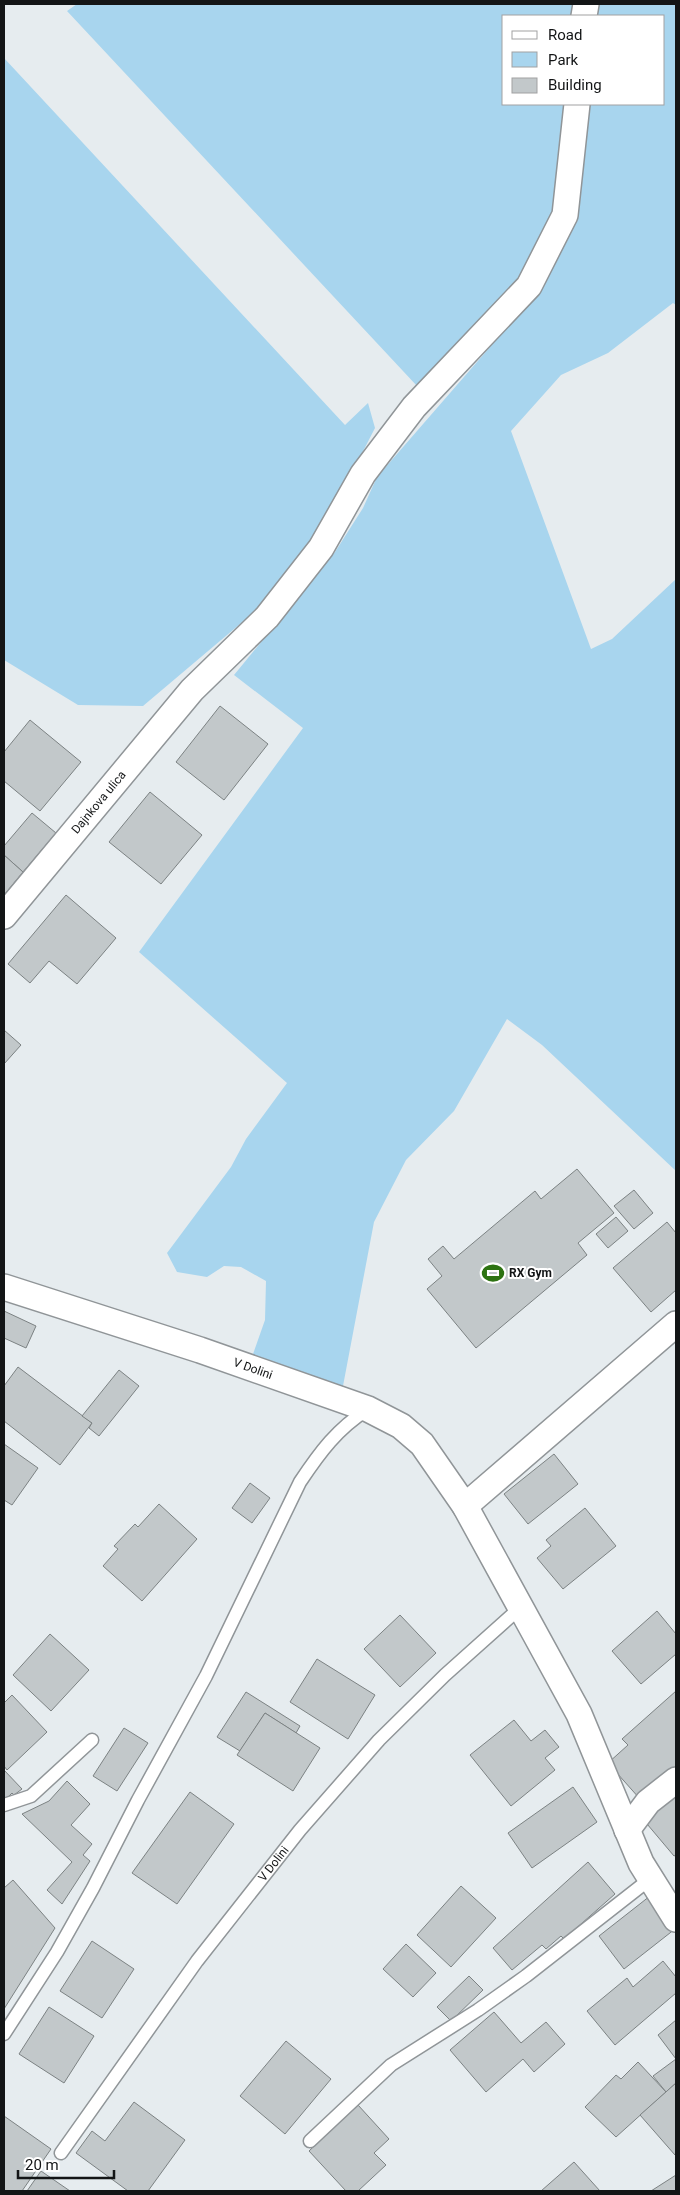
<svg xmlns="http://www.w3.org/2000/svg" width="680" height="2195" font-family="Roboto,sans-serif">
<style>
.green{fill:#a8d5ee}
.building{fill:#c2c8ca;stroke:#7c8283}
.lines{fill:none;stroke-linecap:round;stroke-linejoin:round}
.lane-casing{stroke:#909598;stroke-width:15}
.street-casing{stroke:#909598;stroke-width:28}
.lane{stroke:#fff;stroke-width:12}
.street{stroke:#fff;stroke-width:25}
.labels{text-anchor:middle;stroke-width:4;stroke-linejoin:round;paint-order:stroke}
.street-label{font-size:12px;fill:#131516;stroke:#fff}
.poi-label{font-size:12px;font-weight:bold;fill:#131516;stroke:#fff;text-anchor:start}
</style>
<rect width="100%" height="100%" fill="#e6ecef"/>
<g class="green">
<path d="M77,4H578L577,16H504V104H569L557,205L518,283L417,386L67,11Z"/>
<path d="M595,4H676V305L673,303L608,353L561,375L511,431L591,649L612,639L676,579V1171L542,1045L507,1019L454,1111L406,1160L374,1222L343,1386L252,1357L265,1320L266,1281L241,1267L224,1266L207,1277L177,1272L167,1253L231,1167L246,1139L287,1083L139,952L303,728L234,675L335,552L363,508L377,477L530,301L584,104H664V16H593Z"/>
<path d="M4,58L345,425L368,403L375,428L357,463L325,514L310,545L260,607L143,706L78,705L4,660Z"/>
</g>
<g class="building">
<path d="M220,706L268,744L224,800L176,762Z"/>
<path d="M30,720L81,762L40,811L4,781V752Z"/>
<path d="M150,792L202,835L161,884L109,842Z"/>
<path d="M32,813L56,833L23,872L4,855V846Z"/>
<path d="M4,855L23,872L4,895Z"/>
<path d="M66,895L116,938L77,984L49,961L30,983L8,964Z"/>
<path d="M4,1030L21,1045L4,1064Z"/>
<path d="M577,1169L614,1213L578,1243L587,1255L476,1348L427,1289L442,1276L428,1259L443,1246L454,1259L535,1191L541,1199Z"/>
<path d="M634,1190L653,1213L634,1229L614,1206Z"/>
<path d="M616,1217L628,1231L608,1248L596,1234Z"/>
<path d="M667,1222L676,1233V1290L651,1312L613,1268Z"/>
<path d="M4,1311L36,1326L26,1348L4,1338Z"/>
<path d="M18,1367L92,1423L60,1465L4,1421V1386Z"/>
<path d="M119,1370L139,1386L99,1436L89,1428L92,1423L82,1416Z"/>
<path d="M4,1444L38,1468L12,1505L4,1500Z"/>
<path d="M554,1454L578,1484L528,1524L504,1494Z"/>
<path d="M250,1483L270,1498L252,1523L232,1508Z"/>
<path d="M159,1504L197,1539L142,1601L103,1566L118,1549L114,1546L135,1524L138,1527Z"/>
<path d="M585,1508L616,1546L563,1589L537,1558L551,1546L546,1540Z"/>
<path d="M657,1611L676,1634V1654L641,1684L612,1651Z"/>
<path d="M400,1615L436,1653L400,1687L364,1649Z"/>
<path d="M50,1634L89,1670L51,1711L13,1675Z"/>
<path d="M317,1659L375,1695L348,1739L290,1702Z"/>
<path d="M676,1691V1767L640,1799L608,1763L628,1745L622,1739Z"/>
<path d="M246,1692L300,1726L296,1733L265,1713L240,1751L217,1737Z"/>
<path d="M12,1695L47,1732L7,1770L4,1766V1703Z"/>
<path d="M265,1713L320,1748L293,1791L237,1755Z"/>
<path d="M514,1720L531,1741L545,1730L559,1747L545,1758L555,1770L511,1806L470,1755Z"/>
<path d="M124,1728L148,1743L117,1791L93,1776Z"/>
<path d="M4,1770L22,1789L14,1795L12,1793L7,1798L4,1797Z"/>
<path d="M67,1781L90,1804L71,1825L92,1844L83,1855L90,1861L62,1904L47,1890L72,1862L22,1814L49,1801Z"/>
<path d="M573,1787L597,1822L532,1868L508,1833Z"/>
<path d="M676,1789V1855L674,1856L642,1818Z"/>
<path d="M190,1792L234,1824L177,1904L132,1873Z"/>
<path d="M588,1862L615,1894L564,1939L561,1936L546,1949L542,1945L512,1970L493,1948Z"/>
<path d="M13,1880L55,1928L4,2009V1888Z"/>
<path d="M461,1886L496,1918L451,1967L417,1935Z"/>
<path d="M650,1896L675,1929L624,1969L599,1936Z"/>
<path d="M92,1941L134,1969L102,2018L60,1991Z"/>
<path d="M406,1944L436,1973L413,1997L383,1969Z"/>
<path d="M663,1961L676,1977V1993L615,2045L587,2011L627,1978L633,1987Z"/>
<path d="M469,1976L483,1990L451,2021L437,2007Z"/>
<path d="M49,2007L94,2036L64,2083L19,2054Z"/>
<path d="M494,2012L521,2043L546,2022L565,2044L534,2072L523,2059L486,2092L450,2050Z"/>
<path d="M676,2020V2083L666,2092L653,2076L676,2059L658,2035Z"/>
<path d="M286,2041L331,2079L285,2134L240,2096Z"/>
<path d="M638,2062L666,2092L616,2137L585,2107L616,2075L621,2079Z"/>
<path d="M676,2083V2154L675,2155L640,2115Z"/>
<path d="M134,2102L185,2140L148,2191H128L76,2153L92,2131L105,2141Z"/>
<path d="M358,2105L389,2139L374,2153L386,2165L358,2191H346L309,2151Z"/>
<path d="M4,2116L51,2149L22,2191H4Z"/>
<path d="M574,2162L600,2191H541Z"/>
<path d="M41,2171L70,2191H27Z"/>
<path d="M676,2175V2191H651Z"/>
</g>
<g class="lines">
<g class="lane-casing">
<g id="lane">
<path d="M4,1805L31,1796L92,1740"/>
<path d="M4,2034L57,1952L93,1888L138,1800L206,1676L300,1482C320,1452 337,1429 368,1409"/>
<path d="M310,2141L391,2065L478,2010L526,1976L650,1879"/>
<path id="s1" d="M61,2153L197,1961L300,1830L379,1740L445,1675L521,1607"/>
</g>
</g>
<g class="street-casing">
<g id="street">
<path d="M584,16L586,4"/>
<path id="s2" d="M4,916L192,690L267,617L321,548L363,474L414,407L529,286L565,215L577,104"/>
<path id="s3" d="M4,1287L200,1350L368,1409L401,1426L422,1444L465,1506L579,1714L641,1863L676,1919"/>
<path d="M465,1506L676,1324"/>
<path d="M627,1830L648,1802L676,1780"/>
</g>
</g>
<use href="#lane" class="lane"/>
<use href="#street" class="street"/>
</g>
<defs>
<g id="stadium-bare" transform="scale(1.725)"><path d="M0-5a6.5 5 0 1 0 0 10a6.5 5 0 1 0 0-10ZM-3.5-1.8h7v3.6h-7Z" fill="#2d7312" stroke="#fff" stroke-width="2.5" paint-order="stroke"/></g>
</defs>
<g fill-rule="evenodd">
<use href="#stadium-bare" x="493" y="1273"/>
</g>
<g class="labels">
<g class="street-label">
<text dy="4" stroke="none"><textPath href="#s2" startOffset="148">Dajnkova ulica</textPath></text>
<text dy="4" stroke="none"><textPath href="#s3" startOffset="262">V Dolini</textPath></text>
<text dy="4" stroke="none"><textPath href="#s1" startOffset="359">V Dolini</textPath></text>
</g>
<g class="poi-label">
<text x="509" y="1277">RX Gym</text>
</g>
</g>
<rect width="680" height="2195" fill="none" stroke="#131516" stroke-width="10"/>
<rect x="502" y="15" width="162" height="90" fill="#ffffff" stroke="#a1a1a2"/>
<rect x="512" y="31" width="25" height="8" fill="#ffffff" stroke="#a1a1a2"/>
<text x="548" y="40" font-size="15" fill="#131516">Road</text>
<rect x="512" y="52" width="25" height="15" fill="#a8d5ee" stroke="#a1a1a2"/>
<text x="548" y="65" font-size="15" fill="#131516">Park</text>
<rect x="512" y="78" width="25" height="15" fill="#c2c8ca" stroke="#a1a1a2"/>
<text x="548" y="90" font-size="15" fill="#131516">Building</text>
<path d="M18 2170v8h96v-8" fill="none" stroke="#131516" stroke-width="2.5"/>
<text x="25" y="2170" font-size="15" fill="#131516" stroke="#ffffff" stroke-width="4" paint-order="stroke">20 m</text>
</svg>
